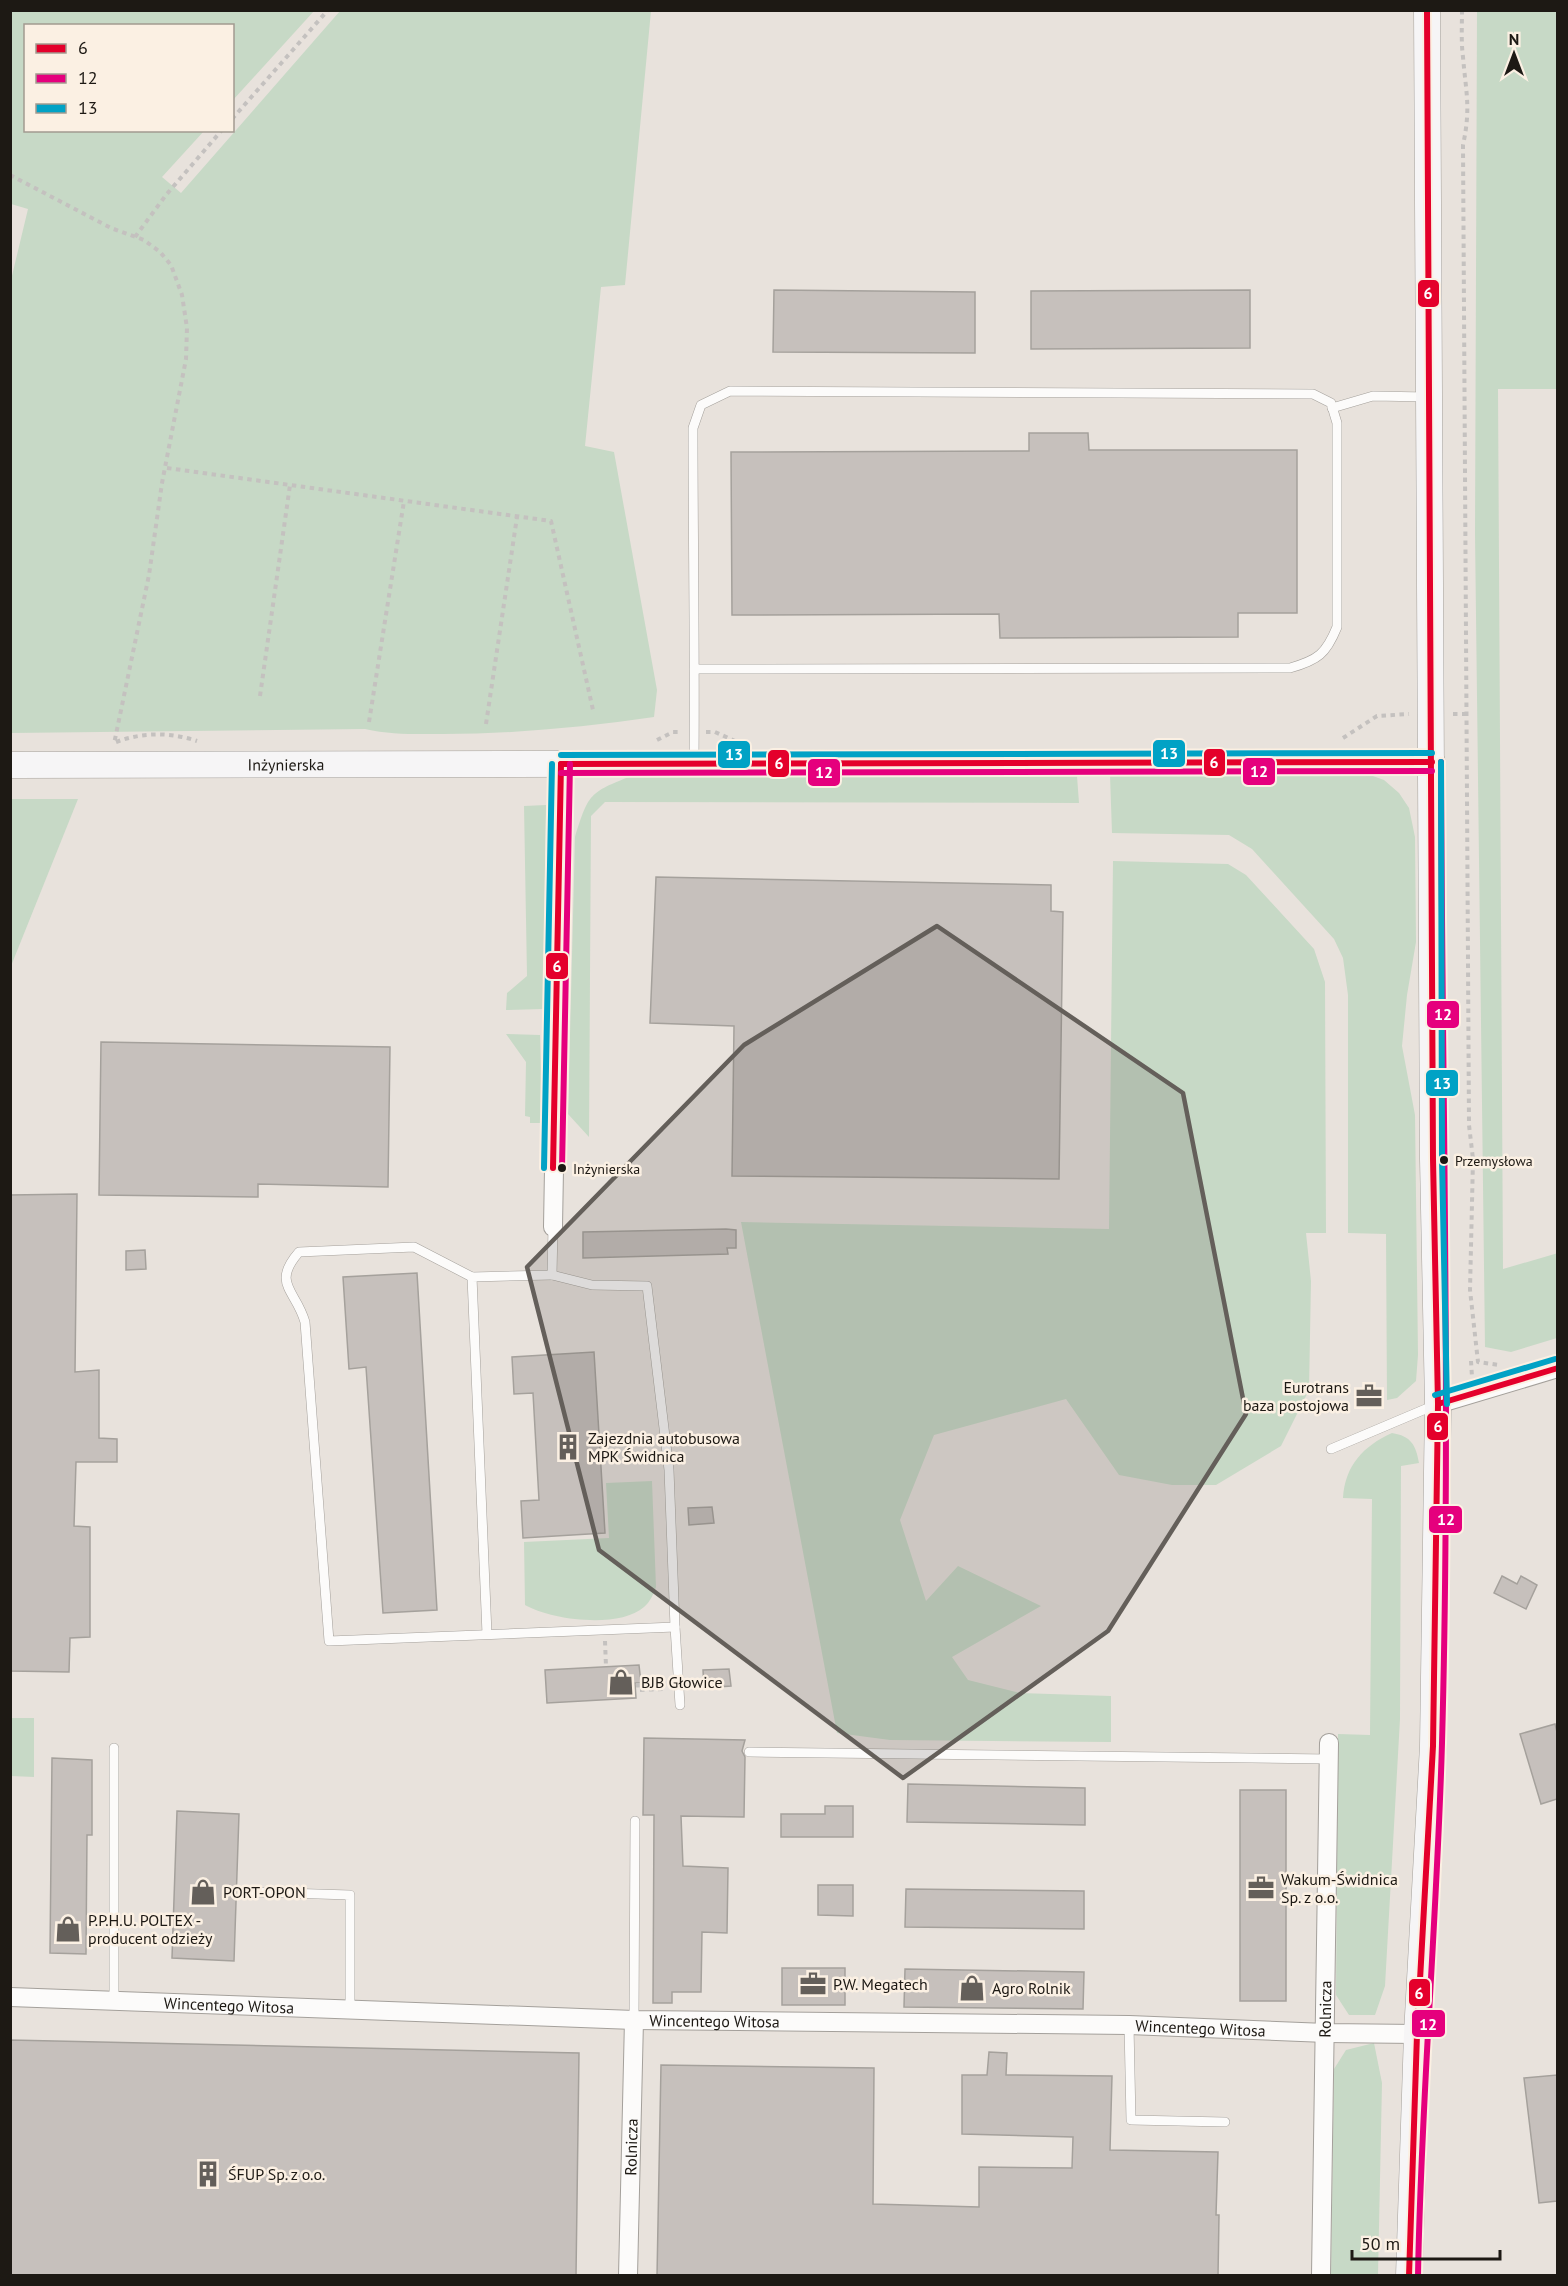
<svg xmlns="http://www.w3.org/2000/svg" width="1568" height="2286" font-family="'PT Sans',sans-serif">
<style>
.green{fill:#c7d9c6}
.building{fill:#c6c0bc;stroke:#a5a19c;stroke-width:1.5}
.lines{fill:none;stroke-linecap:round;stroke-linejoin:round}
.lane-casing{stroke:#a4a09b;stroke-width:10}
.street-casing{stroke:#a4a09b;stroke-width:20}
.secondary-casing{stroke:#a4a09b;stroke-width:27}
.path{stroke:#c4c1bf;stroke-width:4;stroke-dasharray:4.5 4.5;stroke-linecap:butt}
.lane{stroke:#fcfbfa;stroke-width:9}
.street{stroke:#fcfbfa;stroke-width:18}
.secondary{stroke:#f6f5f6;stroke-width:26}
.bus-1-casing{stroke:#fbf0e3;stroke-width:10}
.bus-2-casing{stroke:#fbf0e3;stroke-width:10}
.bus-3-casing{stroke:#fbf0e3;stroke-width:10}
.bus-1{stroke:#e4002b;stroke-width:6}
.bus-2{stroke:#e5007d;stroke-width:6}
.bus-3{stroke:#01a2c5;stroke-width:6}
.marked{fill:#645f5a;fill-opacity:0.2;stroke:#645f5a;stroke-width:4.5;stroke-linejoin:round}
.bus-dot{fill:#1d1914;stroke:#fbf0e3;stroke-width:2}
.labels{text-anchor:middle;stroke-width:5;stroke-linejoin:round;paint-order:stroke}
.bus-label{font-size:14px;fill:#1d1914;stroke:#fbf0e3;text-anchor:start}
.street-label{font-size:16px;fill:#1d1914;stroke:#fbf0e3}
.poi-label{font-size:16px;fill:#1d1914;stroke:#fbf0e3;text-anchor:start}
.line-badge{stroke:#fbf0e3;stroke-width:2}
.badge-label{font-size:16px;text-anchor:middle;font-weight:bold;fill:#fff}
</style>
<rect width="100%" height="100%" fill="#e8e2dc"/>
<g class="green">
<path d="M10,11H314L233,100L232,26H26V130L204,131L162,177L181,193L340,11H651L625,285L601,287L585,446L614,452L657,690L654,717C584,727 514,734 443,734C416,734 391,735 365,729L11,733L10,284L28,209L11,204Z"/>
<path d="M1477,11H1558L1557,389H1498L1503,1269L1558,1253L1557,1338L1511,1352L1485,1347L1475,534Z"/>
<path d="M1359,771L1384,780L1399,793L1409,808L1415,837L1416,942L1407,995L1402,1046L1415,1115L1418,1355L1416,1381L1397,1398L1387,1400L1386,1234L1348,1233V995L1343,958L1334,939L1252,849L1229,835L1112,833L1110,775Z"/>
<path d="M631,776H1077L1079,803L605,802L591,816L589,1137L568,1114L575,837C589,793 589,793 631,776Z"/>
<path d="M11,799H78L11,966L10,799Z"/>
<path d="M546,805L543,1009L506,1010L507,993L527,976L524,806Z"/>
<path d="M1113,861L1228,864L1246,875L1314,949L1325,982L1326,1233H1306L1311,1281L1309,1390L1281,1446L1216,1485H1172L1119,1475L1066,1399L934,1435L900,1520L926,1601L958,1566L1041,1606L952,1657L968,1680L1020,1693L1111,1696V1742L890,1740L837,1733L741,1222L1109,1229Z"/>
<path d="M506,1034L540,1035L542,1123H530V1117L525,1116L526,1062Z"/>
<path d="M1392,1433C1411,1436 1416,1445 1419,1463L1401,1466L1400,1719L1385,1986L1375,2015H1349L1336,1995L1338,1734L1370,1735L1372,1499L1343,1498C1345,1466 1363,1446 1392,1433Z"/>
<path d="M652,1481L656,1587C653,1595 650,1602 644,1607C619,1629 551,1620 525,1605L524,1542L609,1538L606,1483Z"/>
<path d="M11,1718H34V1777L11,1776Z"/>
<path d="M1374,2043L1382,2083L1378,2275H1331L1334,2069L1346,2050Z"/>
</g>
<g class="building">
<path d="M774,290L975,292V353L773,352Z"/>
<path d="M1250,290V348L1031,349V291Z"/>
<path d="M1029,433H1088L1089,450H1297V613H1238V637L1000,638L999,614L732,615L731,452L1029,451Z"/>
<path d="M656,877L1051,885V911L1063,912L1059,1179L732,1176L734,1026L650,1023Z"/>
<path d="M101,1042L390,1047L388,1187L258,1184V1197L99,1195Z"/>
<path d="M77,1194L75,1372L99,1370V1438L117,1439V1462H76L74,1526L90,1527V1637L70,1638L69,1672L10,1671V1195Z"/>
<path d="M726,1229L736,1230V1248H727L728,1254L583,1258V1232Z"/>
<path d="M145,1250L146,1269L126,1270V1251Z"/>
<path d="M417,1273L437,1610L383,1613L366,1367L349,1369L343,1277Z"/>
<path d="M594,1352L605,1533L523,1538L521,1501L539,1500L533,1393L514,1394L512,1357Z"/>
<path d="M712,1507L714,1523L689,1525L688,1508Z"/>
<path d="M1502,1576L1517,1584L1521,1576L1537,1585L1526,1609L1494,1593Z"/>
<path d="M639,1665L641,1683H635L636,1698L547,1703L545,1670Z"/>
<path d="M729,1669L731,1686L704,1688L703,1670Z"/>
<path d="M1555,1724L1557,1732V1799L1541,1804L1520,1734Z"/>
<path d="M644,1738L745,1740L742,1751L745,1757L744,1817L681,1816L683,1866L728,1868L727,1933L702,1932L701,1992H672V2003H653L654,1815H643Z"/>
<path d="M52,1758L92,1760V1835H87L86,1954L50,1953Z"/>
<path d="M908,1784L1085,1788V1825L907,1822Z"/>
<rect x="1240" y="1790" width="46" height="211"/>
<path d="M825,1806H853V1837H781V1814H825Z"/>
<path d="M177,1811L239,1814L234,1961L172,1958Z"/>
<path d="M818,1885H853V1916L818,1915Z"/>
<path d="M906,1889L1084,1891V1929L905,1927Z"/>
<rect x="782" y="1968" width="63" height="37"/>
<path d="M905,1969L1084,1972L1083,2009L904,2007Z"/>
<path d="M10,2040L579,2053L576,2276H10Z"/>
<path d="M989,2052L1007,2053L1006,2075L1112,2076L1110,2150L1218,2152L1216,2215H1219L1218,2276H657L661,2065L874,2068L873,2204L979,2207V2167L1072,2168L1073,2137L962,2134V2075H987Z"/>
<path d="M1557,2075V2201L1539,2203L1524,2078Z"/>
</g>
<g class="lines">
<g class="lane-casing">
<g id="lane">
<path d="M1332,408L1373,396L1427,397"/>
<path d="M694,669L1290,668C1318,660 1326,654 1337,627V423L1331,403L1313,394L730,391L701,405L693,428C693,539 695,651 694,763"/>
<path d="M472,1277L414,1247L299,1252C271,1284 296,1290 305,1322L329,1641L675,1627L669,1470L647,1286L592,1285L552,1275"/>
<path d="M1331,1449L1435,1405"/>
<path d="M675,1627L680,1705"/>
<path d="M487,1634L472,1277L552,1275L553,1227"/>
<path d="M114,1748V2000"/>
<path d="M749,1752L1329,1759"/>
<path d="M250,1892L350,1895V2008"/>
<path d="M634,2020L635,1821"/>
<path d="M1129,2025L1131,2120L1225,2122"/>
</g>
</g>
<g class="street-casing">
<g id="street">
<path d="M553,1227L561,764"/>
<path d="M1438,1404L1558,1368"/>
<path id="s1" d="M10,1997L634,2020L1129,2025L1326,2033L1417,2034"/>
<path id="s2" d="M628,2276L634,2020"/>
<path id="s3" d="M1321,2276L1329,1743"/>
</g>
</g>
<g class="secondary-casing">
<g id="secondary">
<path id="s4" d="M10,765L1432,762"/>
<path d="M1409,2276L1417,2034L1433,1746L1438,1404L1433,1159L1427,10"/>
</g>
</g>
<g class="path">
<path d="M1462,10C1462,26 1461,42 1463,57C1466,93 1471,108 1463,145L1469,1125L1473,1159L1470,1290L1478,1362L1499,1365"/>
<path d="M232,119L328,10"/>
<path d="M10,175L111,228L144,240L160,252L171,265L182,295L187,328L186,359L162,483L149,575L114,744"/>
<path d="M135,237L166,195L222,130"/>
<path d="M167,468L551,521L593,710"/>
<path d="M260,696L290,485"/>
<path d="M1453,714H1466"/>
<path d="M369,722L404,501"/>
<path d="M486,724L517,517"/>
<path d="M706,732H715L735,741"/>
<path d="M1343,738L1377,716L1409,714"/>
<path d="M657,740L673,732H680"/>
<path d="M116,742C143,732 170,732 197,741"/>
<path d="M1471,1361L1472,1377"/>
<path d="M605,1641L606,1667"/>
<path d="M638,1683V1690L666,1689"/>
</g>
<use href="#lane" class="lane"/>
<use href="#street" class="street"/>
<use href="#secondary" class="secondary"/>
<g class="bus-1-casing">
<g id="bus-1">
<path d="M561,764L1432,762"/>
<path d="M553,1168L561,764"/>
<path d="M1438,1404L1558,1368"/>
<path d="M1409,2276L1417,2034L1433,1746L1438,1404L1433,1159L1427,10"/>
</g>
</g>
<g class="bus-2-casing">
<g id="bus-2">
<path d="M561,773L1432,771"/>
<path d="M562,1168L570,764"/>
<path d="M1418,2276C1421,2098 1437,1921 1442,1743C1451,1416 1442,1089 1441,762"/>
</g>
</g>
<g class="bus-3-casing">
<g id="bus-3">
<path d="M561,755L1432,753"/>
<path d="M1441,762L1442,1159L1447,1404"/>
<path d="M544,1168L552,764"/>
<path d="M1435,1395L1555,1359"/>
</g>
</g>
<use href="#bus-1" class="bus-1"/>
<use href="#bus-2" class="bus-2"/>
<use href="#bus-3" class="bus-3"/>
</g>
<path class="marked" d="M937,926L1183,1093L1246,1414L1108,1631L903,1778L599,1550L527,1267L744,1045Z"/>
<defs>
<g id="office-bare" transform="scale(2.07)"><path d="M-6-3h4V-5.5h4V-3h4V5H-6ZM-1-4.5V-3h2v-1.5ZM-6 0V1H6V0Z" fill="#645f5a" stroke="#fbf0e3" stroke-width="2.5" paint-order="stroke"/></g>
<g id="building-bare" transform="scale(2.07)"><path d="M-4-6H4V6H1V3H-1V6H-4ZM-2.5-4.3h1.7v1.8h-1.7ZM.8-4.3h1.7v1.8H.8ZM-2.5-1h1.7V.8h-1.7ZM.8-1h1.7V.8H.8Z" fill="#645f5a" stroke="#fbf0e3" stroke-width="2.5" paint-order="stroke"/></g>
<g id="shop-bare" transform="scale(2.07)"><path d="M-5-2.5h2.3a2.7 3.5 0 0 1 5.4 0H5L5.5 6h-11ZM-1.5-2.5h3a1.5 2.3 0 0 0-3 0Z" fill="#645f5a" stroke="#fbf0e3" stroke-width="2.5" paint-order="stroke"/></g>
</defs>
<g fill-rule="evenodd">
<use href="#office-bare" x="1369" y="1396"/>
<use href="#building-bare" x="568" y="1447"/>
<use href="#shop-bare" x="621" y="1682"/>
<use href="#office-bare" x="1261" y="1888"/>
<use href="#shop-bare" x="203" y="1892"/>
<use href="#shop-bare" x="68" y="1929"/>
<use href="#office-bare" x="813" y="1984"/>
<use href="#shop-bare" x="972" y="1988"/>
<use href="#building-bare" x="208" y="2174"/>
</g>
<g class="bus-dot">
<circle cx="1444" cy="1160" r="5"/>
<circle cx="562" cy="1168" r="5"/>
</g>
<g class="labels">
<g class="bus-label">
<text x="1455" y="1166">Przemysłowa</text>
<text x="573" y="1174">Inżynierska</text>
</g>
<g class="street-label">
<text dy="6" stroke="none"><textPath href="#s4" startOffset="276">Inżynierska</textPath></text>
<text dy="6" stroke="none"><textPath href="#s1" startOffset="219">Wincentego Witosa</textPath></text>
<text dy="6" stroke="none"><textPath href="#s3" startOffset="267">Rolnicza</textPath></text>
<text dy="6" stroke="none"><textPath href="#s1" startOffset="705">Wincentego Witosa</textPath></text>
<text dy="6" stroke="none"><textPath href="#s1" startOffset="1191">Wincentego Witosa</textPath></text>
<text dy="6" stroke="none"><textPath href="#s2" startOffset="129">Rolnicza</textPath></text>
</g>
<g class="poi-label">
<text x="1349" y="1393" text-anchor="end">Eurotrans<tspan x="1349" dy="18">baza postojowa</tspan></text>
<text x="588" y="1444">Zajezdnia autobusowa<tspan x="588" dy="18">MPK Świdnica</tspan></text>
<text x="641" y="1688">BJB Głowice</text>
<text x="1281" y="1885">Wakum-Świdnica<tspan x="1281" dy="18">Sp. z o.o.</tspan></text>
<text x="223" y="1898">PORT-OPON</text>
<text x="88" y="1926">P.P.H.U. POLTEX -<tspan x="88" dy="18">producent odzieży</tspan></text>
<text x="833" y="1990">P.W. Megatech</text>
<text x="992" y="1994">Agro Rolnik</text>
<text x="228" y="2180">ŚFUP Sp. z o.o.</text>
</g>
</g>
<g class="line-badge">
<rect x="1417" y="279" width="23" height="29" rx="6" fill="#e4002b"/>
<rect x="1152" y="739" width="34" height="29" rx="6" fill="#01a2c5"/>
<rect x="717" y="740" width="34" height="29" rx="6" fill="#01a2c5"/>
<rect x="1203" y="748" width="23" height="29" rx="6" fill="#e4002b"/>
<rect x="767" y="749" width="23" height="29" rx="6" fill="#e4002b"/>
<rect x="1242" y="757" width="34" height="29" rx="6" fill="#e5007d"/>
<rect x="807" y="758" width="34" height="29" rx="6" fill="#e5007d"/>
<rect x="545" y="952" width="24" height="28" rx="6" fill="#e4002b"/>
<rect x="1426" y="1000" width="34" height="29" rx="6" fill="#e5007d"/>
<rect x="1425" y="1069" width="34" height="28" rx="6" fill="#01a2c5"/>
<rect x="1426" y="1412" width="23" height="29" rx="6" fill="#e4002b"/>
<rect x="1428" y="1505" width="35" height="29" rx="6" fill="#e5007d"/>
<rect x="1408" y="1978" width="23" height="29" rx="6" fill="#e4002b"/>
<rect x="1411" y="2009" width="35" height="29" rx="6" fill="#e5007d"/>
</g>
<g class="badge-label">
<text x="1428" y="299">6</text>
<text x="1169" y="759">13</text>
<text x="734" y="760">13</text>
<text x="1214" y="768">6</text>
<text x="779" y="769">6</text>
<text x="1259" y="777">12</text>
<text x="824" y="778">12</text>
<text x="557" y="972">6</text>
<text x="1443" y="1020">12</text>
<text x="1442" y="1089">13</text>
<text x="1438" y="1432">6</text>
<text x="1446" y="1525">12</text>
<text x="1419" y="1999">6</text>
<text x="1428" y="2030">12</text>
</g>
<rect width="1568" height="2286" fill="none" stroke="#1d1914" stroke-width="24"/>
<rect x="24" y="24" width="210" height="108" fill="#fbf0e3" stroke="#a29a90" stroke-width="1.5"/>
<rect x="36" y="44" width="30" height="9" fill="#e4002b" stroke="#a29a90" stroke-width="1.5"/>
<text x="78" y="54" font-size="18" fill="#1d1914">6</text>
<rect x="36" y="74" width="30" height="9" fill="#e5007d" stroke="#a29a90" stroke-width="1.5"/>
<text x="78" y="84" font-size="18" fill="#1d1914">12</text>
<rect x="36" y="104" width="30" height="9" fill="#01a2c5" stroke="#a29a90" stroke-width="1.5"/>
<text x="78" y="114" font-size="18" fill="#1d1914">13</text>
<g transform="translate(1514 54)" stroke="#fbf0e3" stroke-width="4.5" paint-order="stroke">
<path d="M0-4.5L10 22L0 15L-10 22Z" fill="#1d1914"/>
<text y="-9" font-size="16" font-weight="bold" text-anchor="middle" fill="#1d1914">N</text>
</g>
<path d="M1352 2250v9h148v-9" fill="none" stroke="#1d1914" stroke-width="3"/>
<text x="1361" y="2250" font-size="18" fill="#1d1914" stroke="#fbf0e3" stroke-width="4.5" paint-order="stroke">50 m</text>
</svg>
